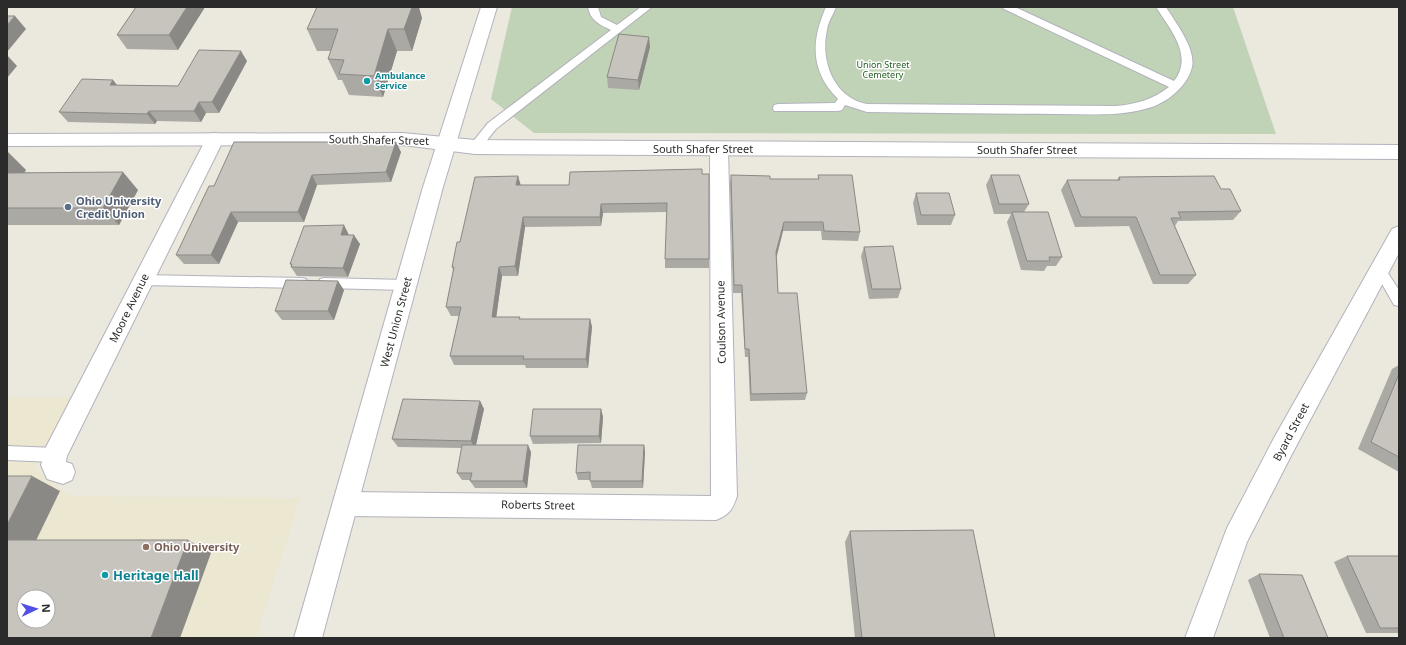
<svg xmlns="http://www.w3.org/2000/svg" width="1406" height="645" font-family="'Noto Sans',sans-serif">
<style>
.education{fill:#ebe7d0;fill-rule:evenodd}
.cemetery{fill:#c0d3b7}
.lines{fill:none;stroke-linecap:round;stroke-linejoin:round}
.service-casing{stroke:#b2b2bd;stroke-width:2}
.minor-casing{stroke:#b2b2bd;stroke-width:2}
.tertiary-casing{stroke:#b2b2bd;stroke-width:2}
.secondary-casing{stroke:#b2b2bd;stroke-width:2}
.service{fill:#fff;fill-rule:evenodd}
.minor{fill:#fff;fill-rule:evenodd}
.tertiary{fill:#fff;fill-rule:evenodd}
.secondary{fill:#fff;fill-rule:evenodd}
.wall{fill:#aba9a3}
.shaded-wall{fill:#8b8985}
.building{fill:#c7c4be;stroke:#8b8985;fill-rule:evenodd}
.culture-dot{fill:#0f9aa8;stroke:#fff;stroke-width:1.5}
.service-dot{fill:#5c6f8a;stroke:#fff;stroke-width:1.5}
.education-dot{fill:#8d6e63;stroke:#fff;stroke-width:1.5}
.labels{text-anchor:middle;stroke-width:3;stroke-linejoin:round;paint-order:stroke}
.far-park-label{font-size:9px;fill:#236022;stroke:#fff}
.far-culture-label{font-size:9px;font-weight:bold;fill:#0d838f;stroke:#fff;text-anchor:start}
.street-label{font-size:11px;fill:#2b2b2b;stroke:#fff}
.service-label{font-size:11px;font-weight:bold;fill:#4e5e75;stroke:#fff;text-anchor:start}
.education-label{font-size:11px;font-weight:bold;fill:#785e54;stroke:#fff;text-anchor:start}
.near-culture-label{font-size:13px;font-weight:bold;fill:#0d838f;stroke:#fff;text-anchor:start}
</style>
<rect width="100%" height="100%" fill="#ebe8de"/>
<path class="education" d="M7,397H71L35,468L69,496L300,498L256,638H7ZM24,597H48V621H24Z"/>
<path class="cemetery" d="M512,7H1233L1276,134L534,133L491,99Z"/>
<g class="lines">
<g class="service-casing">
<g id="service">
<path d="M588,7H598L601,17L617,25L641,7H652L496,129L479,150H471L469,147L471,144L488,123L611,30C600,25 590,20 588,7Z"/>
<path d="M826,7H836C833,15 828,22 827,30C820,61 834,98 867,104L1116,106C1136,104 1152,100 1169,87L1004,9L1002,7H1015L1174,81C1194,56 1170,29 1156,7H1166C1175,22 1196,48 1192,67C1188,85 1169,101 1152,107C1122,117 1090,114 1059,114C995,114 931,113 867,112L845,105L842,110L838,111H774L773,108L774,105L778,104L835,103L838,99C810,71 811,41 826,7Z"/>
<path d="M1380,265L1384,267L1399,290V306L1394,305L1374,270L1376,267Z"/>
<path d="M143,275L302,278L306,279L308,283L306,287L302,288L143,285L139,284L137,280L139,276Z"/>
<path d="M324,278L406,280L410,281L412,285L410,289L406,290L324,288L320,287L318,283L320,279Z"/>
<path d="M7,446L55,448L60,450L62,455L60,460L55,462L7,460Z"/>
</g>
</g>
<g class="minor-casing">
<g id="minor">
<path d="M215,133L222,134L224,139L67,456L66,462L72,464L75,472L72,480L63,484L47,479L41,465L46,447L206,139L208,134Z"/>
<path d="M719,142L726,144L728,149L737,496C733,509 729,515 716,520L346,516L337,513L333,504L337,495L346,492L711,496L710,149L712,144Z"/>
<path d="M1399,226V253L1292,454L1247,542L1213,638H1185L1227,528L1274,438L1392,229Z"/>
</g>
</g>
<g class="tertiary-casing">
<path id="tertiary" d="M403,133L475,140L1399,145V159L475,154L403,145L7,146V134Z"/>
</g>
<g class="secondary-casing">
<path id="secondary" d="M481,7H497L443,187L322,638H294L423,187Z"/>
</g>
<use href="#service" class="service"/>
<use href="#minor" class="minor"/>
<use href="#tertiary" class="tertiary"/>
<use href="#secondary" class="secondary"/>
</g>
<g class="wall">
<path d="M136,7H205L178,50L127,49L117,35Z"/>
<path d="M422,18L412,51H397L383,97L349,95L342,80H338L328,59L331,51H317L307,29Z"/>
<path d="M650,47L639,90L608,88L607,77Z"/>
<path d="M247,61L219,113H206L201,122L157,121L155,124L68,122L59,112L118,85L178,86Z"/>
<path d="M7,152L26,170L24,172L138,190L119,225H7Z"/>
<path d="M401,152L391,182L317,185L304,222H238L219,264H184L176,255L214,186Z"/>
<path d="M702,174H709V268H665V259L667,212L603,213L601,226L525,227L518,276H502L496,317L520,319H590L592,327L588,368H526L525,365H454L450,356L459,316H451L446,307L453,271L452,267L460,242L518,176L520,185H569Z"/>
<path d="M731,175L770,179H818V175L860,232L858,241L822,240L821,231H783L777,256L778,293L807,393L805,400L750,401L748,357H745L741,293H733L730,184Z"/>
<path d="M991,175L1029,204L1024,212L1062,257L1056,266H1047L1044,271L1021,270L1007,222L1011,214H994L986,185Z"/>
<path d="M1119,177L1221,189L1241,211L1233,220L1178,221L1175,226L1196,275L1188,284H1153L1129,226L1075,227L1061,190L1067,180H1117Z"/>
<path d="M916,193L955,215L951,225H917L913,203Z"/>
<path d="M349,235L360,244L348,277L297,276L291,267V265L290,264Z"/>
<path d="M864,247L901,289L898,298L869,299L861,256Z"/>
<path d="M344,290L334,320H282L275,311Z"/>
<path d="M1399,365V472L1358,449L1392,369Z"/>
<path d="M480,401L484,409L476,445L531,452L527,488H475L470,481L471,480H462L457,473L462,448L398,447L392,439Z"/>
<path d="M601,409L603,417L601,443L533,444L530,436Z"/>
<path d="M644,445L645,452L643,488H592L590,480H578L576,473Z"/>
<path d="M850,531L995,638H855L845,542Z"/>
<path d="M1347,556H1399V633H1366L1334,562Z"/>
<path d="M1259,574L1328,638H1270L1248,580Z"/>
</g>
<g class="shaded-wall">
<path d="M187,7H205L178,50L169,35Z"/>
<path d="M412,7H419L422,18L412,51L404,29Z"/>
<path d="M15,16L26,29L7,52V25Z"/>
<path d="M388,29L397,51L383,97L374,76Z"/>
<path d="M649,37L650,47L639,90L638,80Z"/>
<path d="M241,51L247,61L219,113L212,102Z"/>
<path d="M7,55L17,66L7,78Z"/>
<path d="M113,80L121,90L110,85Z"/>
<path d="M199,102L206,113L201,122L194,111Z"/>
<path d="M149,111L157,121L155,124L147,114Z"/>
<path d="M396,142L401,152L391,182L386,172Z"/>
<path d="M8,152L26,170L13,190L7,185V154Z"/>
<path d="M123,172L138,190L119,225L103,208Z"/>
<path d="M312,175L317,185L304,222L298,212Z"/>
<path d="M518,176L521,186L516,185Z"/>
<path d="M601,204L603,213L601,226L600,217Z"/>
<path d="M231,212L238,222L219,264L211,255Z"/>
<path d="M523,217L525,227L518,276L515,266Z"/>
<path d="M784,222L783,231L775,261L776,252Z"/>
<path d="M344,225L349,235H341Z"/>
<path d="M354,235L360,244L348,277L343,268Z"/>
<path d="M499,267L502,276L495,326L492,317Z"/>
<path d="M338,281L344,290L334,320L328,311Z"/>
<path d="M590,319L592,327L588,368L586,359Z"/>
<path d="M480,401L484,409L475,449L471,441Z"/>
<path d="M601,409L603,417L601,443L599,436Z"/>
<path d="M528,445L531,452L527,488L523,481Z"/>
<path d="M644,445L645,452L643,488L642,481Z"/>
<path d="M32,476L60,491L30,553L7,543V525Z"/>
<path d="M188,540L211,553L180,638H151Z"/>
</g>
<g class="building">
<path d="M136,7H187L169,35H117Z"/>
<path d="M317,7H412L404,29H388L374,76L339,74L344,60L328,59L338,29H307Z"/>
<path d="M7,16H15L7,25Z"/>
<path d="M619,34L649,37L638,80L607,77Z"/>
<path d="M199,50L241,51L212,102H199L194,111H149L147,114L59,112L82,79L113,80L110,85L178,86Z"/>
<path d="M234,142H396L386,172L312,175L298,212H231L211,255H176L209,186H214Z"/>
<path d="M702,169V174H709V259H665L667,203L601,204L600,217H523L515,266L499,267L492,317H520L519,319H590L586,359H523L524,356H450L461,307H446L454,267H452L457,242H460L475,177L518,176L516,185H569L570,172Z"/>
<path d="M123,172L103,208H7V173Z"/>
<path d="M731,175L770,176V179H819L818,175H852L860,232L824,231L823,222H784L776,252L778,293H797L807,393L751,394L749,349H745L742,285H734Z"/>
<path d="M991,175H1019L1029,204H999Z"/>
<path d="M1214,176L1221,189H1230L1241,211L1178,212L1181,218H1171L1196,275H1160L1136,217H1081L1067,180H1120L1119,177Z"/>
<path d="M916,193H949L955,215H921Z"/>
<path d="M1012,212H1048L1062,257H1049L1050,261H1027Z"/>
<path d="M344,225L341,235H354L343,268L291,267L292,264H290L304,226Z"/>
<path d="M893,246L901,289H872L864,247Z"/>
<path d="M286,280L338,281L328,311H275Z"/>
<path d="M1399,374V457L1371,442Z"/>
<path d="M403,399L480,401L471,441L392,439Z"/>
<path d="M533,409H601L599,436H530Z"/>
<path d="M462,445H528L523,481H470L472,473H457Z"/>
<path d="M578,445H644L642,481H590V472L576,473Z"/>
<path d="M7,476H32L7,525Z"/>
<path d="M973,530L995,638H862L850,531Z"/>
<path d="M7,540H188L151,638H7ZM24,597H48V621H24Z"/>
<path d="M1347,556H1399V628H1380Z"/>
<path d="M1259,574L1302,575L1328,638H1284Z"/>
</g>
<g class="culture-dot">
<circle cx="367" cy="81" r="4"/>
<circle cx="105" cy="575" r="4"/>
</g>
<circle class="service-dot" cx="68" cy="207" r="4"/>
<circle class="education-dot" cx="146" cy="547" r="4"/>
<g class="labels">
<g class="far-park-label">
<text x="883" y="68">Union Street<tspan x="883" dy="10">Cemetery</tspan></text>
</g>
<g class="far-culture-label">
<text x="375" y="79">Ambulance<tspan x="375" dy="10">Service</tspan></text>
</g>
<g class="street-label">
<text transform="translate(379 140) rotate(1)" y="4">South Shafer Street</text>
<text x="703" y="153">South Shafer Street</text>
<text x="1027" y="154">South Shafer Street</text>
<text transform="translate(129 308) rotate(-64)" y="4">Moore Avenue</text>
<text transform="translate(396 322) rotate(-75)" y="4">West Union Street</text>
<text transform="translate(721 322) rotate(-91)" y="4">Coulson Avenue</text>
<text transform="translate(1291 432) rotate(-62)" y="4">Byard Street</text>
<text transform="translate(538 505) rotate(1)" y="4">Roberts Street</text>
</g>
<g class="service-label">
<text x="76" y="205">Ohio University<tspan x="76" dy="13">Credit Union</tspan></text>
</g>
<g class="education-label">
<text x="154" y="551">Ohio University</text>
</g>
<g class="near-culture-label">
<text x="113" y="580">Heritage Hall</text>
</g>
</g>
<rect width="1406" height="645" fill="none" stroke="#2b2b2b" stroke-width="16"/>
<g transform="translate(36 609) rotate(86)"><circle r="19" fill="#ffffff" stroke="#aaaaaa"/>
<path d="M0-3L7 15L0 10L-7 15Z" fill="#5050e6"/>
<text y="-6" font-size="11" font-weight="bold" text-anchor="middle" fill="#2b2b2b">N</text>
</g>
</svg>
